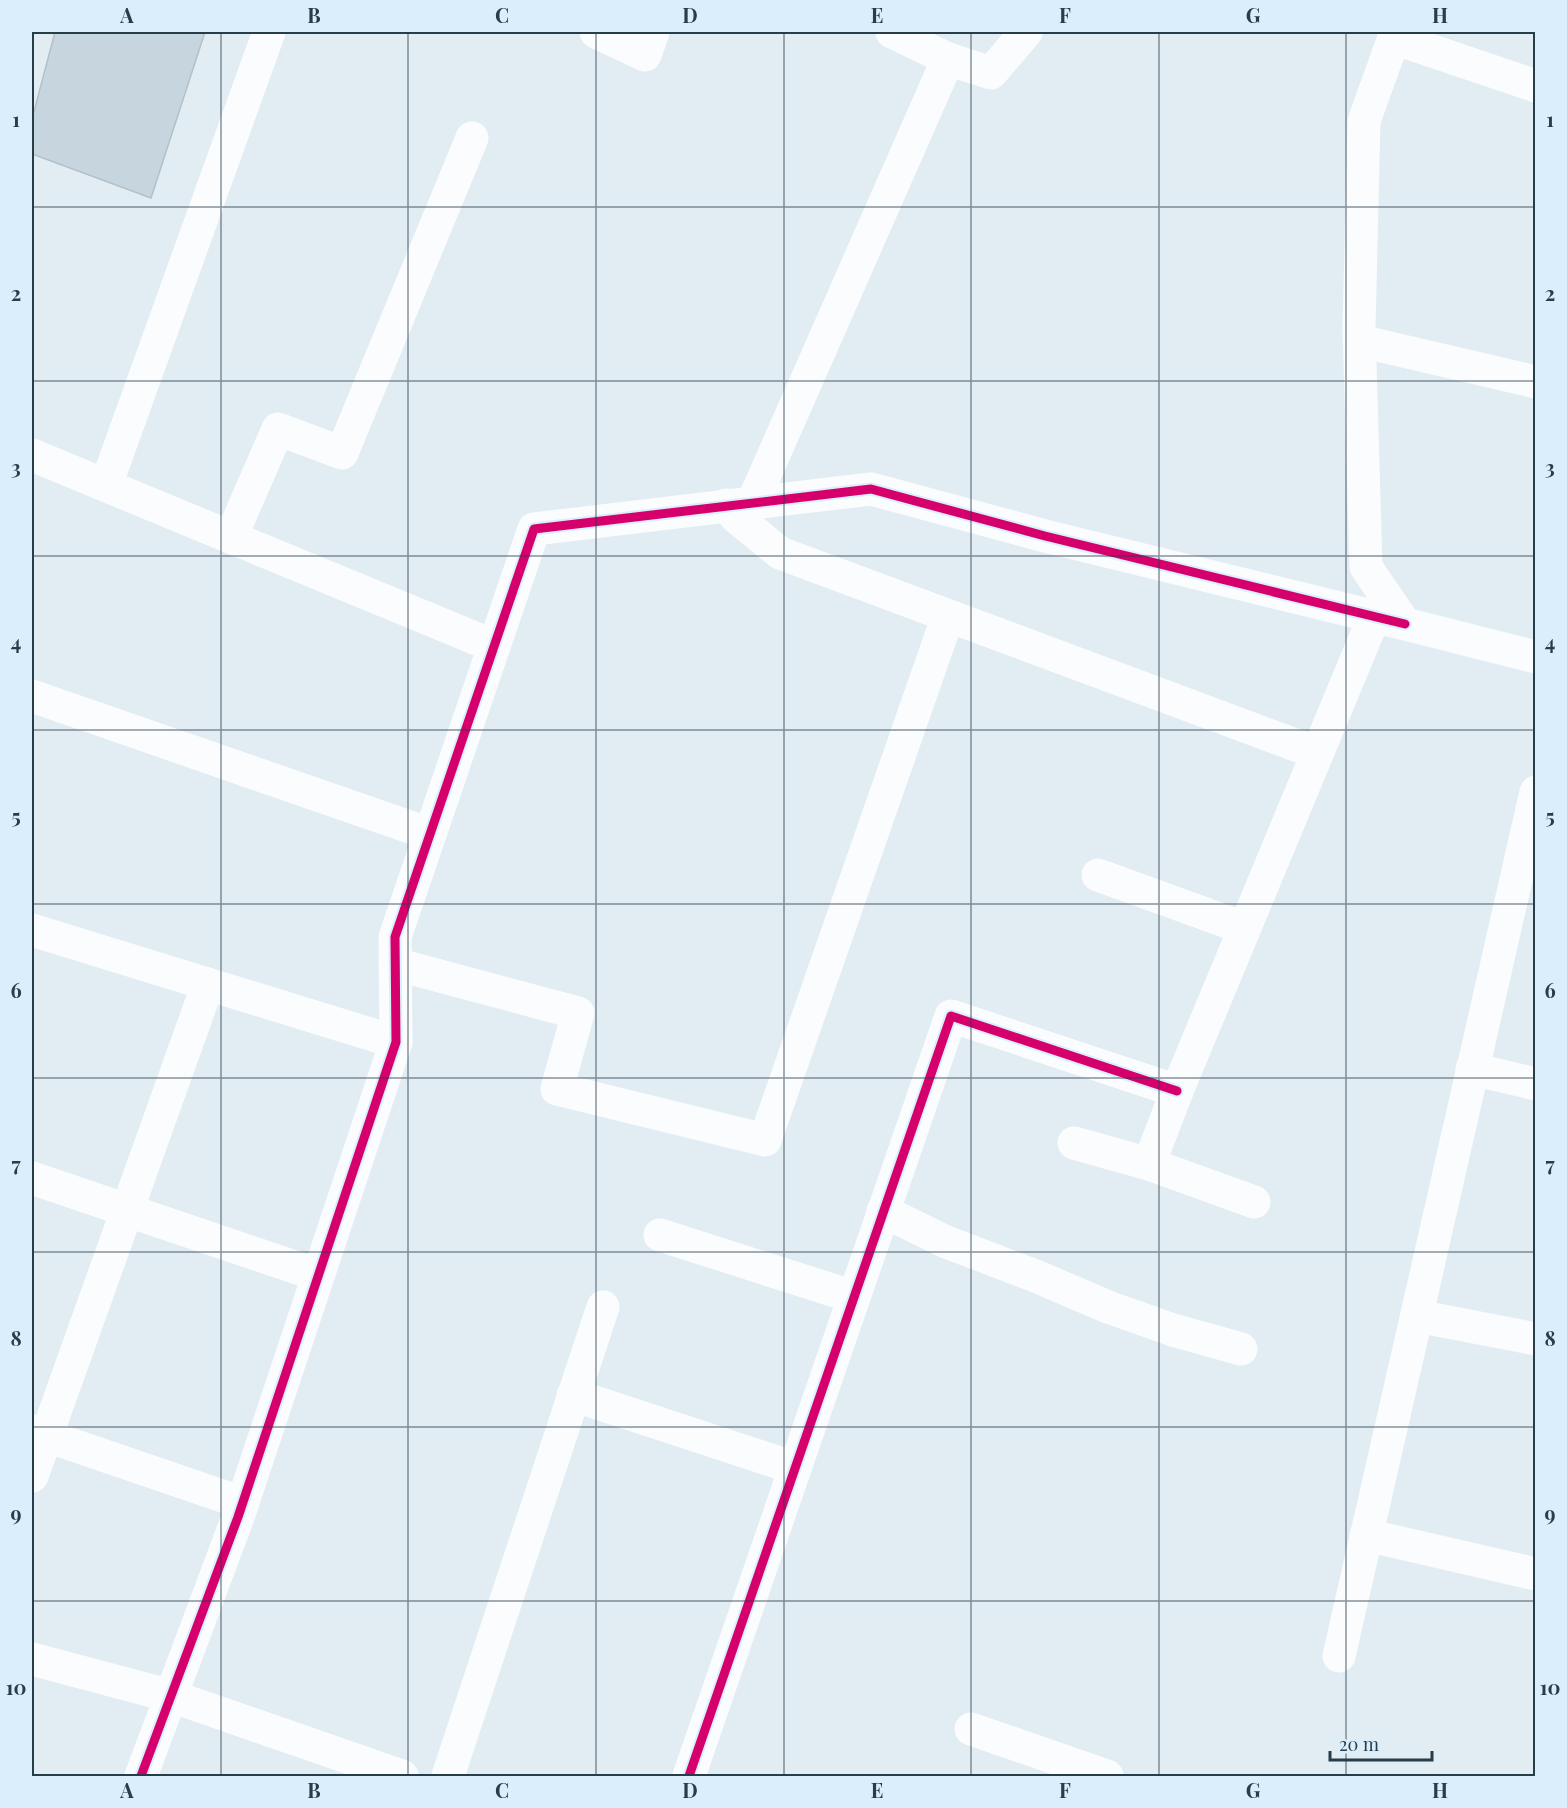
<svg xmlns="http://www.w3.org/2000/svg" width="1567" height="1808" font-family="'Playfair Display',serif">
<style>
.building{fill:#c6d5de;stroke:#b2c1c9;stroke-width:1.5}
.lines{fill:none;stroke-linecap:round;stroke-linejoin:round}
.minor{stroke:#fbfcfd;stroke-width:33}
.cycleway-casing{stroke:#daeffb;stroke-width:13}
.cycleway{stroke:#d6006c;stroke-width:9}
.grid{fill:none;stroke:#273d49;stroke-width:1.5;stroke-opacity:0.55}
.neatline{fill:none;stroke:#273d49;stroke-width:2}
.grid-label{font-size:20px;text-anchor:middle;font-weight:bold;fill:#273d49}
</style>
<rect width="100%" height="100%" fill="#e2edf3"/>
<path class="building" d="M55,32H205L151,198L32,154V119Z"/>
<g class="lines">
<g class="minor">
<path d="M596,32L645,55L653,32"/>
<path d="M892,32L948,59L991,73L1026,32"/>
<path d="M1396,32L1364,121L1359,328L1366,567L1405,624L1536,657"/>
<path d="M1394,38L1536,86"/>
<path d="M1360,341L1536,382"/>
<path d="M32,455L494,646"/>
<path d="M106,485L269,32"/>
<path d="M753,502L948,59"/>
<path d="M726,505L736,517L780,553L1317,753"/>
<path d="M231,537L278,429L342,453L472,138"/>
<path d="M32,696L430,834"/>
<path d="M1098,875L1244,928"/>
<path d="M32,930L396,1042"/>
<path d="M395,964L578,1013L557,1089L765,1140L948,616"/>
<path d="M1472,1069L1536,1084"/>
<path d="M1074,1143L1149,1164"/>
<path d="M32,1178L318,1275"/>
<path d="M1254,1202L1149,1164L1177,1091L1374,617"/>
<path d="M883,1211L944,1241L1038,1277L1108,1307L1173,1330L1241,1349"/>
<path d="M660,1235L854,1297"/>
<path d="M1417,1316L1536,1339"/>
<path d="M573,1395L795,1468"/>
<path d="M32,1431L243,1503"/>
<path d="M32,1476L208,984"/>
<path d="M1366,1535L1536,1574"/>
<path d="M1339,1656L1536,792"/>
<path d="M32,1659L171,1696L402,1776"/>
<path d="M971,1729L1107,1776"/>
<path d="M141,1776L238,1517L396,1042L395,937L534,529L871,489L1045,536L1405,624"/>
<path d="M448,1776L603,1307"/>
<path d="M689,1776L951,1016L1177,1091"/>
</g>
<g class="cycleway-casing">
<g id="cycleway">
<path d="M141,1776L238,1517L396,1042L395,937L534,529L871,489L1045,536L1405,624"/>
<path d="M689,1776L951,1016L1177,1091"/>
</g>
</g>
<use href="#cycleway" class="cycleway"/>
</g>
<path class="grid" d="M221,32V1776M408,32V1776M596,32V1776M784,32V1776M971,32V1776M1159,32V1776M1346,32V1776M32,207H1536M32,381H1536M32,556H1536M32,730H1536M32,904H1536M32,1078H1536M32,1252H1536M32,1427H1536M32,1601H1536"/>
<rect width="1567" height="1808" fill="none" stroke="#daeffb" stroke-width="66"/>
<path d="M1330 1751v9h102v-9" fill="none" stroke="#273d49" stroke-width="3"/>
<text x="1339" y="1751" font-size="18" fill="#273d49" stroke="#daeffb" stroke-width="4.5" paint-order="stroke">20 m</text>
<rect x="33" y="33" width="1501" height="1742" class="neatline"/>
<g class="grid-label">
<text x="127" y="23">A</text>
<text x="314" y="23">B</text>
<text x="502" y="23">C</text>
<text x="690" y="23">D</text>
<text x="877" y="23">E</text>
<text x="1065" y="23">F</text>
<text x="1253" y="23">G</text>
<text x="1440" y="23">H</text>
<text x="16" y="127">1</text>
<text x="1550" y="127">1</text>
<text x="16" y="301">2</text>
<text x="1550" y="301">2</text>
<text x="16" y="475">3</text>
<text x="1550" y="475">3</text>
<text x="16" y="650">4</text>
<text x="1550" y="650">4</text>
<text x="16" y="824">5</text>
<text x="1550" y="824">5</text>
<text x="16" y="998">6</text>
<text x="1550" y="998">6</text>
<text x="16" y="1172">7</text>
<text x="1550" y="1172">7</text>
<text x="16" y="1346">8</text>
<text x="1550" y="1346">8</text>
<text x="16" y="1521">9</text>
<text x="1550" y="1521">9</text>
<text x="16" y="1695">10</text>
<text x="1550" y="1695">10</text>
<text x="127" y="1798">A</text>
<text x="314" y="1798">B</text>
<text x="502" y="1798">C</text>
<text x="690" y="1798">D</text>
<text x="877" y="1798">E</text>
<text x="1065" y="1798">F</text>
<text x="1253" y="1798">G</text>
<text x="1440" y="1798">H</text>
</g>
</svg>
